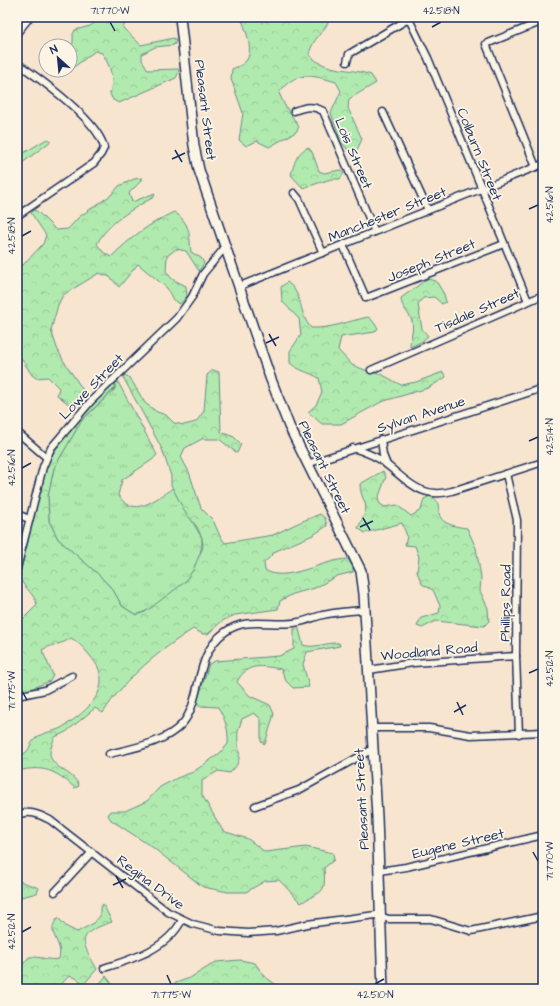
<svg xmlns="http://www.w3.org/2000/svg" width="560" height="1006" font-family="'Architects Daughter',sans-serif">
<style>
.grass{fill:url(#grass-tufts);stroke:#668c86}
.forest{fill:url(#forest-crowns);stroke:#668c86}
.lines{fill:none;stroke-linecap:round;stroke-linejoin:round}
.street-casing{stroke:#1b2f5e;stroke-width:9}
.secondary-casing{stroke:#1b2f5e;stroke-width:12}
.street{stroke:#fcf5e5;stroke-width:6}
.secondary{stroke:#fcf5e5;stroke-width:9}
.ticks{fill:none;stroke:#1b2f5e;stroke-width:1.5}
.labels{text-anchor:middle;stroke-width:3.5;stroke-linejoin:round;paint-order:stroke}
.street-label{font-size:14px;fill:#1b2f5e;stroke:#fcf5e5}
.neatline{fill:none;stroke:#1b2f5e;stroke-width:1.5}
.ticks-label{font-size:10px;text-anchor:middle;fill:#1b2f5e}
</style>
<defs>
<pattern id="grass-tufts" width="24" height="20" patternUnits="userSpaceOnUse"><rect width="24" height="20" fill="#b1eaae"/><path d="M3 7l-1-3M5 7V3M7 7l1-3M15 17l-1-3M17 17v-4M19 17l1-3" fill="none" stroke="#98c998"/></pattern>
<pattern id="forest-crowns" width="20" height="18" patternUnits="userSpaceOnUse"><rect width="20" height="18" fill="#b1eaae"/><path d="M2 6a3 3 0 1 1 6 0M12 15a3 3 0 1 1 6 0" fill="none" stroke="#98c998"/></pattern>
</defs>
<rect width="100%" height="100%" fill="#f8e5d0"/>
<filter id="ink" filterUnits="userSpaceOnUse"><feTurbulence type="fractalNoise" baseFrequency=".025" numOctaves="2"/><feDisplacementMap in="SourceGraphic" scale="8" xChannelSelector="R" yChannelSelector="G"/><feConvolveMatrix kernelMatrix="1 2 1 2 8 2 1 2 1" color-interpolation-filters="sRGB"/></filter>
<g filter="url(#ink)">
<path class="grass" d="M118,382L157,455L152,460L122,480L118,495C134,519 154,500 173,488L202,538C203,552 194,573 184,583C173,594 150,611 136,615L122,606L113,590L99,575L58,539L49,521L48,496L54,468L82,420L115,389V384Z"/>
<g class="forest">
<path d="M103,17H128L123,28L141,45L174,38L176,41L174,45L155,47L142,54V60L148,70L178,69L179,72L176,78L119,103L113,100L110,94C114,77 111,67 102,53L95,51L74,67L70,66C70,54 74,44 73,34L75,30L90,26Z"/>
<path d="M241,17H289L293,22L298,21L301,17H331C325,32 312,38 309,55C328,73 349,67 371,75L376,83L349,99L348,108L362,139L357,150L349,151L341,142L331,113L341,91L336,82C312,75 295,70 279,93L284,104L299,127L296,132L269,147L257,141L246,146L239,140L243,113L231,79L232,69C236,67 241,66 244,63C256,53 245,29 241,17Z"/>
<path d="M47,139L51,141L17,167V157Z"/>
<path d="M308,147L312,152L319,171L324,173L340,170L344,173L340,179H331L303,188L291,175C295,162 295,155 308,147Z"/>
<path d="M142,178L140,182L129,193L132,202L155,193L154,197C134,208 107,223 97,244L103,252L111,257C130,238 150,223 174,212C191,223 189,235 191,252L201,258L204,263L199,271L186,251L176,249L167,256L166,271L172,279L186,286L187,296L180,304L173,300L167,288L138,264L119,287L110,277L99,273L63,295L58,305L51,330L57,348L63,360L83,390L85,397L76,407L70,405L57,395L59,388L48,377L36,378L32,375L17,352V267L23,265L43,244L46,235L31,213L34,210L38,212L56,230L68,229L79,217L111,195L119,186L134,179Z"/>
<path d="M427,279L436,281L444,294L446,302L442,304L434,297L423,298L418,304L422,329L428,336L421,342L410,347C410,337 414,331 412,321C409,312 401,308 401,298Z"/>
<path d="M287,282C303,293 299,315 311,328C330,329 349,321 368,317L371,319L378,328L375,332L341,337L338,350L352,365L373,373L381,374L401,385L416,382L443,372L446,377L428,388L381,402L341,424H322L308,412L316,405L322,392L319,378C309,372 299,371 290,363V351L301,335L299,319L282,301L281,287Z"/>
<path d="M213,370L219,372L221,432L234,437L241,444L237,453L219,439H202L185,448L181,457L189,472L201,508L213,520L220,536L225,543L273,535L298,523L320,514L325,518L327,526L313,535L276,551L264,563L265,570C285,584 324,559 348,559L353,567V572L337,576L315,588L293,594L280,601L278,609L235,615L222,621L208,634H203L193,629C159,651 125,678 103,713L95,708L66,732L55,737C53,741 51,747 50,752C49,768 75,772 79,786L75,788C55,770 44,765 17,771V755C31,755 28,744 36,738C43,732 53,732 61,728C87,712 117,687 91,657C85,650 80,643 71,638C62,645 51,644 42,650L53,675L50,681L25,691L17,689V625L37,605C35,595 25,588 19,578L46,469L51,457L76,421L115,384V388L82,420L54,468L48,496L49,521L58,539L99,575L113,590L122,606L136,615L145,612L185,582L193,570L203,547L202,538L197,527L185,512L171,485V476L162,449L123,377L125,375L130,378L145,403L157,412L166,415L174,423L184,425L196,422L204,411L207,375Z"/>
<path d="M383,471L386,477L378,499L380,504L385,507L397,505L411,516L421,510L424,499L430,496C444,500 434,516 445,522C451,526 460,527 467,528L476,548L481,577L480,591L488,608L489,621L484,626L436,621L422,628L417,626L421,618L439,613L440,606L433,590L422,584L417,572L419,557L415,546L405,545L407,536L402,523L365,533L358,528C361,521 368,511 365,503C362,496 360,492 360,484Z"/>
<path d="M294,629H299L303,645C314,649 327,642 339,643L340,646L307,652L303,664L309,687L293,688L286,681L281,669C262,666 247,662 237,682L250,696L270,705L274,714L265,744L261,742V719L254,713L242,719C241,723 239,727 238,731C236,750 246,758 230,773L218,771L202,781V795L223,831L248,839L265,852L306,847L333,853L334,860L324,868C326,897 322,889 301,903L279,880L265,881L246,892H228L203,887L152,847L111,820L108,815L110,811H125L147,801L160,787L177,778L193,772L219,754L228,744C229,730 225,719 218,707L200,706L197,702L209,664L215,661L279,656L294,649Z"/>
<path d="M17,878L19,881L39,888L37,893L17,898Z"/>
<path d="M103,904L112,922C75,934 81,941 97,969L84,984L76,978L69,976L57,989H17V967L20,968L29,957C40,956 49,961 59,959C60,955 60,950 59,947C55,935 48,929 58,918L67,927L77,932L94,923L100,916V908Z"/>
<path d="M240,960L255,963L264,976L282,989H159L190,978L216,962Z"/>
<path d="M106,976L116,989H95Z"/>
</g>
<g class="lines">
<g class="street-casing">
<g id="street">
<path d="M408,17L428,58L528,301"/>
<path d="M17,33L30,17"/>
<path d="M347,62L349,54L412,17"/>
<path d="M17,63C40,79 99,121 104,148L101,154L94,163L17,216"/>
<path d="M294,111C305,107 312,105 323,111L375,232"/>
<path d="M383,112L428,210"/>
<path d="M536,167L486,44L543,21"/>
<path d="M294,193L299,199L323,253"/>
<path d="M343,245L366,298L504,244"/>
<path d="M240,286L543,164"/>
<path d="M371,370L543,295"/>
<path d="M17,432L46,457"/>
<path d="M381,439L383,455L387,465"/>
<path d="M353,448C362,451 371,454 379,459C403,475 418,501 452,491L543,462"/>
<path d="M307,464L543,388"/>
<path d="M506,474L517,520L516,656L519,734"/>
<path d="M17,514L29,519"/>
<path d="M17,568L43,467L51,448L91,401L177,318L192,297L203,274L226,246"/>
<path d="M369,670L413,663L516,656"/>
<path d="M17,696L45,690L72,676"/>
<path d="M371,728H429L471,735L543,732"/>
<path d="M109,754C133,748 165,743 182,724C203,700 193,655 225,632C248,615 274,628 299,622C306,621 312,618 319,616C334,612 350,611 365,610"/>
<path d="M255,806L299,790L373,749"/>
<path d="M17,815C30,810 38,814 50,820L168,912L193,924L220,931L248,933L276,931L307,924L376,915L389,919H431L471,931L543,916"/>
<path d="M379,871L406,867L543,835"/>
<path d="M55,892L92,852"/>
<path d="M104,968C133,959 167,949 182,920"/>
</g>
</g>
<g class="secondary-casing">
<path id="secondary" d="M180,17L194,146L199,170L270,377L289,426L361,571L364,594L377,817L383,989"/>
</g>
<use href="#street" class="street"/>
<use href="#secondary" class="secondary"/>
</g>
</g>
<path class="ticks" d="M110,22L115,31M432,27L441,22M175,150L182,162M172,159L185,153M529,209L538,205M22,236L31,231M269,334L276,346M266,343L279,337M529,441L538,437M22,468L31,463M363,518L370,530M360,527L373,521M529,673L538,669M22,691L27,700M457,702L463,715M454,712L466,705M533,852L538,861M116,876L123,888M113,885L126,879M22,932L31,927M167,975L171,984M375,984L384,979"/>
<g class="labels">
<g class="street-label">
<text transform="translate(206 110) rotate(83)" y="5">Pleasant Street</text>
<text transform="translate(354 153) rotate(67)" y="5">Lois Street</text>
<text transform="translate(480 154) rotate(68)" y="5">Colburn Street</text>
<text transform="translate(387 214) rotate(-22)" y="5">Manchester Street</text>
<text transform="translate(431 260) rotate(-22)" y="5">Joseph Street</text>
<text transform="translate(477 310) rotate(-24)" y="5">Tisdale Street</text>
<text transform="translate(91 386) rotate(-46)" y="5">Lowe Street</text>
<text transform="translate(421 414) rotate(-18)" y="5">Sylvan Avenue</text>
<text transform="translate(325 467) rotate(64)" y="5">Pleasant Street</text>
<text transform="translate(505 603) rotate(-89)" y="5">Phillips Road</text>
<text transform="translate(429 651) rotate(-5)" y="5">Woodland Road</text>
<text transform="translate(361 799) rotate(-93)" y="5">Pleasant Street</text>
<text transform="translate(458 843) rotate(-13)" y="5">Eugene Street</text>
<text transform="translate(151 882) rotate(37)" y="5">Regina Drive</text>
</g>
</g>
<rect width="560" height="1006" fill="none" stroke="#fcf5e5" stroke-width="44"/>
<g transform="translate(58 58) rotate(333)"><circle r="19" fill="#fcf5e5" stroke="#a2a6af"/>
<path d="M0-3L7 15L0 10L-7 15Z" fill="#1b2f5e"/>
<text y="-6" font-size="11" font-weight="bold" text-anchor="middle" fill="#1b2f5e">N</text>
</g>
<rect x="22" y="22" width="516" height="962" class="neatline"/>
<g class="ticks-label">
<text x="110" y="14">71.770°W</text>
<text x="441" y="14">42.518°N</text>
<text transform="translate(549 205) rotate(-90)" y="4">42.516°N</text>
<text transform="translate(11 236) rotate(-90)" y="4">42.518°N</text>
<text transform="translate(549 437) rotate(-90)" y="4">42.514°N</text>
<text transform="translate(11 468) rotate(-90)" y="4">42.516°N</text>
<text transform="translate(549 669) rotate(-90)" y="4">42.512°N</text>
<text transform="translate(11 691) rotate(-90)" y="4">71.775°W</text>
<text transform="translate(549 861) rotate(-90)" y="4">71.770°W</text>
<text transform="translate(11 932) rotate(-90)" y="4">42.512°N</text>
<text x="171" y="998">71.775°W</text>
<text x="375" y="998">42.510°N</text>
</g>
</svg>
